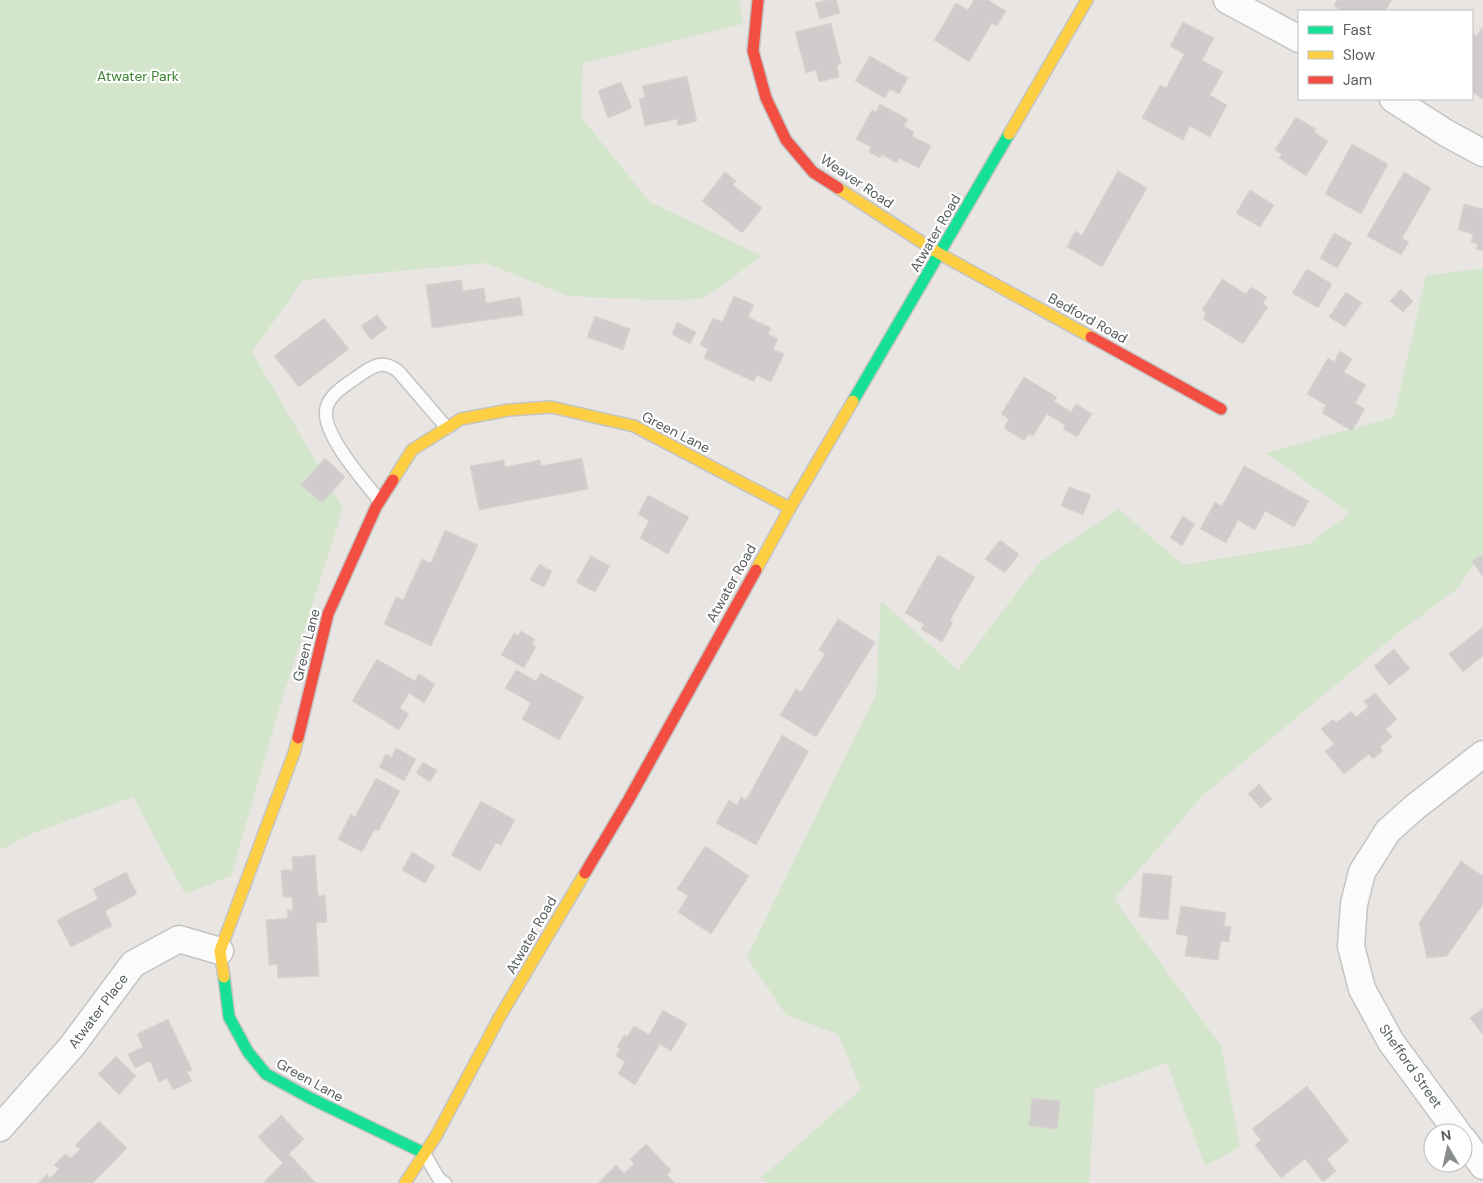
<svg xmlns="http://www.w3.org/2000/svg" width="1483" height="1183" font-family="'DM Sans',sans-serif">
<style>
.green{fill:#d3e6cb}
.building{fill:#cfcccb;stroke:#d8d4d1}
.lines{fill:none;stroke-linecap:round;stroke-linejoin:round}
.lane-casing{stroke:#c4c4c3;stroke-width:15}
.street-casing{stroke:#c4c4c3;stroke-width:29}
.fast-casing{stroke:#c3c4c3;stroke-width:14}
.slow-casing{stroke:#c3c4c3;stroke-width:14}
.jam-casing{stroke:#c3c4c3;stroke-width:14}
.lane{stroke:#fcfbfb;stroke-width:12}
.street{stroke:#fcfbfb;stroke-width:26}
.fast{stroke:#16e098;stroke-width:11}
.slow{stroke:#ffcf43;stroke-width:11}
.jam{stroke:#f24e42;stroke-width:11}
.labels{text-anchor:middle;stroke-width:4.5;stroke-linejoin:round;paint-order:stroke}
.park-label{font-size:14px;fill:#3b832e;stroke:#fff}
.street-label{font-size:14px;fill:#575e61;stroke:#fff}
</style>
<rect width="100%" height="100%" fill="#e8e5e2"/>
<g class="green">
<path d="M0,0H739L743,24L583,63L581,117L650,202L762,256L702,299L659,300L568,296L486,263L303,280L252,352L343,508L280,706L231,876L185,894L133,797L33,833L0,850Z"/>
<path d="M1483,268V551L1458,588L1393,637L1201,797L1114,899L1221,1046L1240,1147L1205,1166L1167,1063L1095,1089L1089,1183H769L761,1178L861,1089L838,1034L786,1015L747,957L876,694L881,601L958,670L1040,562L1119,509L1183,565L1309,544L1350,513L1266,453L1394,417L1426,276Z"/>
</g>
<g class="building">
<path d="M827,0H836L840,13L820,19L815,3Z"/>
<path d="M974,0H988L1006,11L997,26L992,23L969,62L934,40L956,3L968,10Z"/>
<path d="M1337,0H1392L1385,11H1336L1338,8L1334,6Z"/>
<path d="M1183,22L1214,38L1202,60L1223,72L1210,95L1227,105L1210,137L1190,126L1183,140L1142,118L1160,85L1166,88L1184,54L1170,46Z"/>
<path d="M831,23L841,64L837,65L839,77L819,82L816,70L806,73L795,32Z"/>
<path d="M1483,26V99L1472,92V36L1473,34L1477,36Z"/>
<path d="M870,56L908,78L899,94L890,89L885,98L855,81Z"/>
<path d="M687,76L697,121L678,126L677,119L645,126L639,99L645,97L642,86Z"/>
<path d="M621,82L632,108L608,118L598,91Z"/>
<path d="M880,104L908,119L904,126L914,132L912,136L931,146L919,168L899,158L897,163L882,155L880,158L869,152L871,147L856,139L872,110L876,112Z"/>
<path d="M1296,117L1316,129L1314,132L1328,141L1306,176L1279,158L1282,155L1275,150Z"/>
<path d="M1352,144L1388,164L1361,214L1325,194Z"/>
<path d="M1118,171L1147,188L1102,267L1067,247L1075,231L1082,235Z"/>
<path d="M725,172L736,181L733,185L762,208L742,233L702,201Z"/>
<path d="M1404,172L1431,188L1402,238L1409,242L1401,255L1367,236Z"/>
<path d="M1250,190L1274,205L1260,227L1236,213Z"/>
<path d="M1464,204L1483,209V251L1476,249L1478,244L1471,242L1473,234L1458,230Z"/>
<path d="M1334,233L1352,243L1337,268L1320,258Z"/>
<path d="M1307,269L1332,284L1318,308L1292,293Z"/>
<path d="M1222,279L1246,294L1251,287L1267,297L1263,304L1268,307L1243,344L1203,319L1206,313L1202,310Z"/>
<path d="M461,280L463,291L484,288L486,303L520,297L523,315L432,328L426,285Z"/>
<path d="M1401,289L1413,301L1403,312L1390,301Z"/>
<path d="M1346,292L1362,303L1345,327L1329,317Z"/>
<path d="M734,296L754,305L748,317L771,328L768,334L778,339L773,349L784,354L771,382L757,375L754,382L704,358L708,349L700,345L713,318L722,322Z"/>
<path d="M377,315L387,328L371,340L361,326Z"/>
<path d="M595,316L630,329L623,350L587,337Z"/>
<path d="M324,318L349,349L299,387L274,356Z"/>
<path d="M677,322L696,332L690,344L672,334Z"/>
<path d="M1340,351L1352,359L1344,372L1366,385L1355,403L1365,409L1352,431L1322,413L1326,405L1307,394L1328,358L1334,362Z"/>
<path d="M1024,377L1057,397L1054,401L1071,412L1076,404L1092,414L1077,437L1063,429L1065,425L1047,414L1033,436L1028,434L1024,441L1004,428L1009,419L1001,414Z"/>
<path d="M325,458L345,477L322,503L301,485Z"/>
<path d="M582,458L588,489L479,510L470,466L504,460L505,467L540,460L541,466Z"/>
<path d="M1244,466L1309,501L1294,527L1265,511L1255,530L1238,520L1226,543L1200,529L1215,502L1222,506Z"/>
<path d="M1069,487L1091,495L1083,515L1061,506Z"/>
<path d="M648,495L689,517L668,554L640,538L649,521L638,514Z"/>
<path d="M1183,516L1195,524L1182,546L1170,538Z"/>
<path d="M445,530L478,545L431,646L384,624L396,597L403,600L422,559L431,563Z"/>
<path d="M1000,540L1019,554L1005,573L985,559Z"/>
<path d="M1483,554V577L1472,561Z"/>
<path d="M938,555L975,577L950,620L953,622L942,642L921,629L924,624L905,613Z"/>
<path d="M591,556L610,566L595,592L576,582Z"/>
<path d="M539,564L552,571L544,587L530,580Z"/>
<path d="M838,619L875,642L816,737L780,715L796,689L801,692L825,654L819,650Z"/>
<path d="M1483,627V656L1463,672L1449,654Z"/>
<path d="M521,631L535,639L532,644L536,647L524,668L501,655L514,633L518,636Z"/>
<path d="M1394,649L1410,669L1389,685L1374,666Z"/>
<path d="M377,659L415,681L419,674L435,684L424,703L409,693L400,708L409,714L399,730L352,701Z"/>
<path d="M516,670L536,681L541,673L584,697L559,740L522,719L531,703L505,688Z"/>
<path d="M1375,693L1397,719L1386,729L1392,737L1380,747L1383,751L1373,759L1369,754L1344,774L1325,751L1334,744L1321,729L1333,719L1336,723L1351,711L1356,717L1368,707L1364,701Z"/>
<path d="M782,735L809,751L756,845L716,823L729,800L737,805L741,797L746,800Z"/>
<path d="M396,748L416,759L404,781L379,767L386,754L392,757Z"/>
<path d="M423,762L437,770L430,782L416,773Z"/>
<path d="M376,778L400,791L378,831L375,829L362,852L338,839L351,814L355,817Z"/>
<path d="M1259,784L1272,799L1261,808L1248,794Z"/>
<path d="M481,801L515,820L501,845L496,843L480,871L451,855Z"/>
<path d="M705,846L749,876L711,934L678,912L688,896L677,889Z"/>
<path d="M412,852L435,866L425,883L402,870Z"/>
<path d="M315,855L318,896L325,895L327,922L316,923L319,976L278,978L277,964L269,965L266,920L288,918L287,910H293L292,897H283L281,870H293L292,857Z"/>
<path d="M1461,861L1483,876V904L1447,956L1427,958L1419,923Z"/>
<path d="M126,872L137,894L105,911L112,926L71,947L57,920L98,899L93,889Z"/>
<path d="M1143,873L1172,876L1168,920L1139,917Z"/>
<path d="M1181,906L1226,913L1224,926L1231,927L1229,942L1221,941L1218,960L1185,956L1188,936L1176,934Z"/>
<path d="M1483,1008V1035L1470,1018Z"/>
<path d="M663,1010L687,1024L671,1051L660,1044L635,1085L618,1074L625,1062L616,1056L620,1049L617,1047L624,1035L627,1037L634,1026L649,1035Z"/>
<path d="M168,1019L192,1070L187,1072L192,1081L173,1090L167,1078L159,1082L150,1061L135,1068L128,1054L143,1047L137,1034Z"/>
<path d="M116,1056L136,1076L119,1095L98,1074Z"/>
<path d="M1307,1086L1349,1141L1327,1159L1336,1171L1323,1182L1305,1159L1281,1178L1255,1145L1261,1140L1252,1129Z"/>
<path d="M1032,1098L1060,1101L1057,1129L1029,1126Z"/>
<path d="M281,1115L304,1139L289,1154L316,1183H263L283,1163L258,1137Z"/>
<path d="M99,1121L127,1148L93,1183H38L47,1174L50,1178L59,1169L54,1165L65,1154L71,1158L80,1149L75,1145Z"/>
<path d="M646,1144L671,1170L667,1175L675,1183H598L616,1165L624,1173L634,1164L630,1159Z"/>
</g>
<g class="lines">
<g class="lane-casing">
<g id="lane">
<path d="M379,500C364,481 318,430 327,406C332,392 349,383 360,375C374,365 383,360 398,371L447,428"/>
<path d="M424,1153L439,1179L445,1183"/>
</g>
</g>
<g class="street-casing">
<g id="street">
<path d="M1227,0L1299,39"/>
<path d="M1393,99L1446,133L1483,153"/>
<path d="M0,1128L72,1046L133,964L179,939L220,951"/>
<path d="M1458,1133L1391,1042L1362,989L1351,946L1354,904L1362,872L1388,831L1415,807L1483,754"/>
<path d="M1463,1139L1483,1166"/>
</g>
</g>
<g class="fast-casing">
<g id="fast">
<path d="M853,401L1009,134"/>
<path d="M224,977L229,1017L248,1052L266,1074L310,1098L424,1153"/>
</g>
</g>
<g class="slow-casing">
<g id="slow">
<path d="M1009,134L1087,0"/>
<path d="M838,188L940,254L1091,337"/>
<path d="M393,480L412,450L461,419L509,410L551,407L634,426L790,508"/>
<path d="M756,570L790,508L853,401"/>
<path d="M224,977L220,951L294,753L298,738"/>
<path d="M405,1183L436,1136L499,1018L585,873"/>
</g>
</g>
<g class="jam-casing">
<g id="jam">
<path d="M758,0L753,51L766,98L786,140L813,172L838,188"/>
<path d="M1091,337L1221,409"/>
<path d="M298,738L328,614L376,507L393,480"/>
<path d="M585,873L629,799L756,570"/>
</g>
</g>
<use href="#lane" class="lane"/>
<use href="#street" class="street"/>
<use href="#fast" class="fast"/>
<use href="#slow" class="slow"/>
<use href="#jam" class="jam"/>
</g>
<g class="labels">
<g class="park-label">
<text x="138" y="81">Atwater Park</text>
</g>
<g class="street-label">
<text transform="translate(857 181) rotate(34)" y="5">Weaver Road</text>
<text transform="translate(935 233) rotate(-60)" y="5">Atwater Road</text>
<text transform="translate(1088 318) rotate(29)" y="5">Bedford Road</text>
<text transform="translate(676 432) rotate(27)" y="5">Green Lane</text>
<text transform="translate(731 583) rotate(-61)" y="5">Atwater Road</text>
<text transform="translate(306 645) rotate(-76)" y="5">Green Lane</text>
<text transform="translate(531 935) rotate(-60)" y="5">Atwater Road</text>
<text transform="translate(98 1011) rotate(-53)" y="5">Atwater Place</text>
<text transform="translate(1411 1066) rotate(55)" y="5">Shefford Street</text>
<text transform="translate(310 1080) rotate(29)" y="5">Green Lane</text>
</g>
</g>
<rect x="1298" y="10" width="175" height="90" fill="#ffffff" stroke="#bcbfc0"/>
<rect x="1308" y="26" width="25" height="8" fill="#16e098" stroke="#bcbfc0"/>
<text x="1343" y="35" font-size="15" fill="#575e61">Fast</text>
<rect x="1308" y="51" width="25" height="8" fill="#ffcf43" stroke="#bcbfc0"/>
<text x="1343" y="60" font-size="15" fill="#575e61">Slow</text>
<rect x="1308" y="76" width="25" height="8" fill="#f24e42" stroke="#bcbfc0"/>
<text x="1343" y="85" font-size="15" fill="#575e61">Jam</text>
<g transform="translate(1448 1148) rotate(351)"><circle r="24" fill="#ffffff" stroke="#bcbfc0"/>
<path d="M0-4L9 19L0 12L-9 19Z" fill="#8a8d8e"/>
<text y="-8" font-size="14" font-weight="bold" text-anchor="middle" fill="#575e61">N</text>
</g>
</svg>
